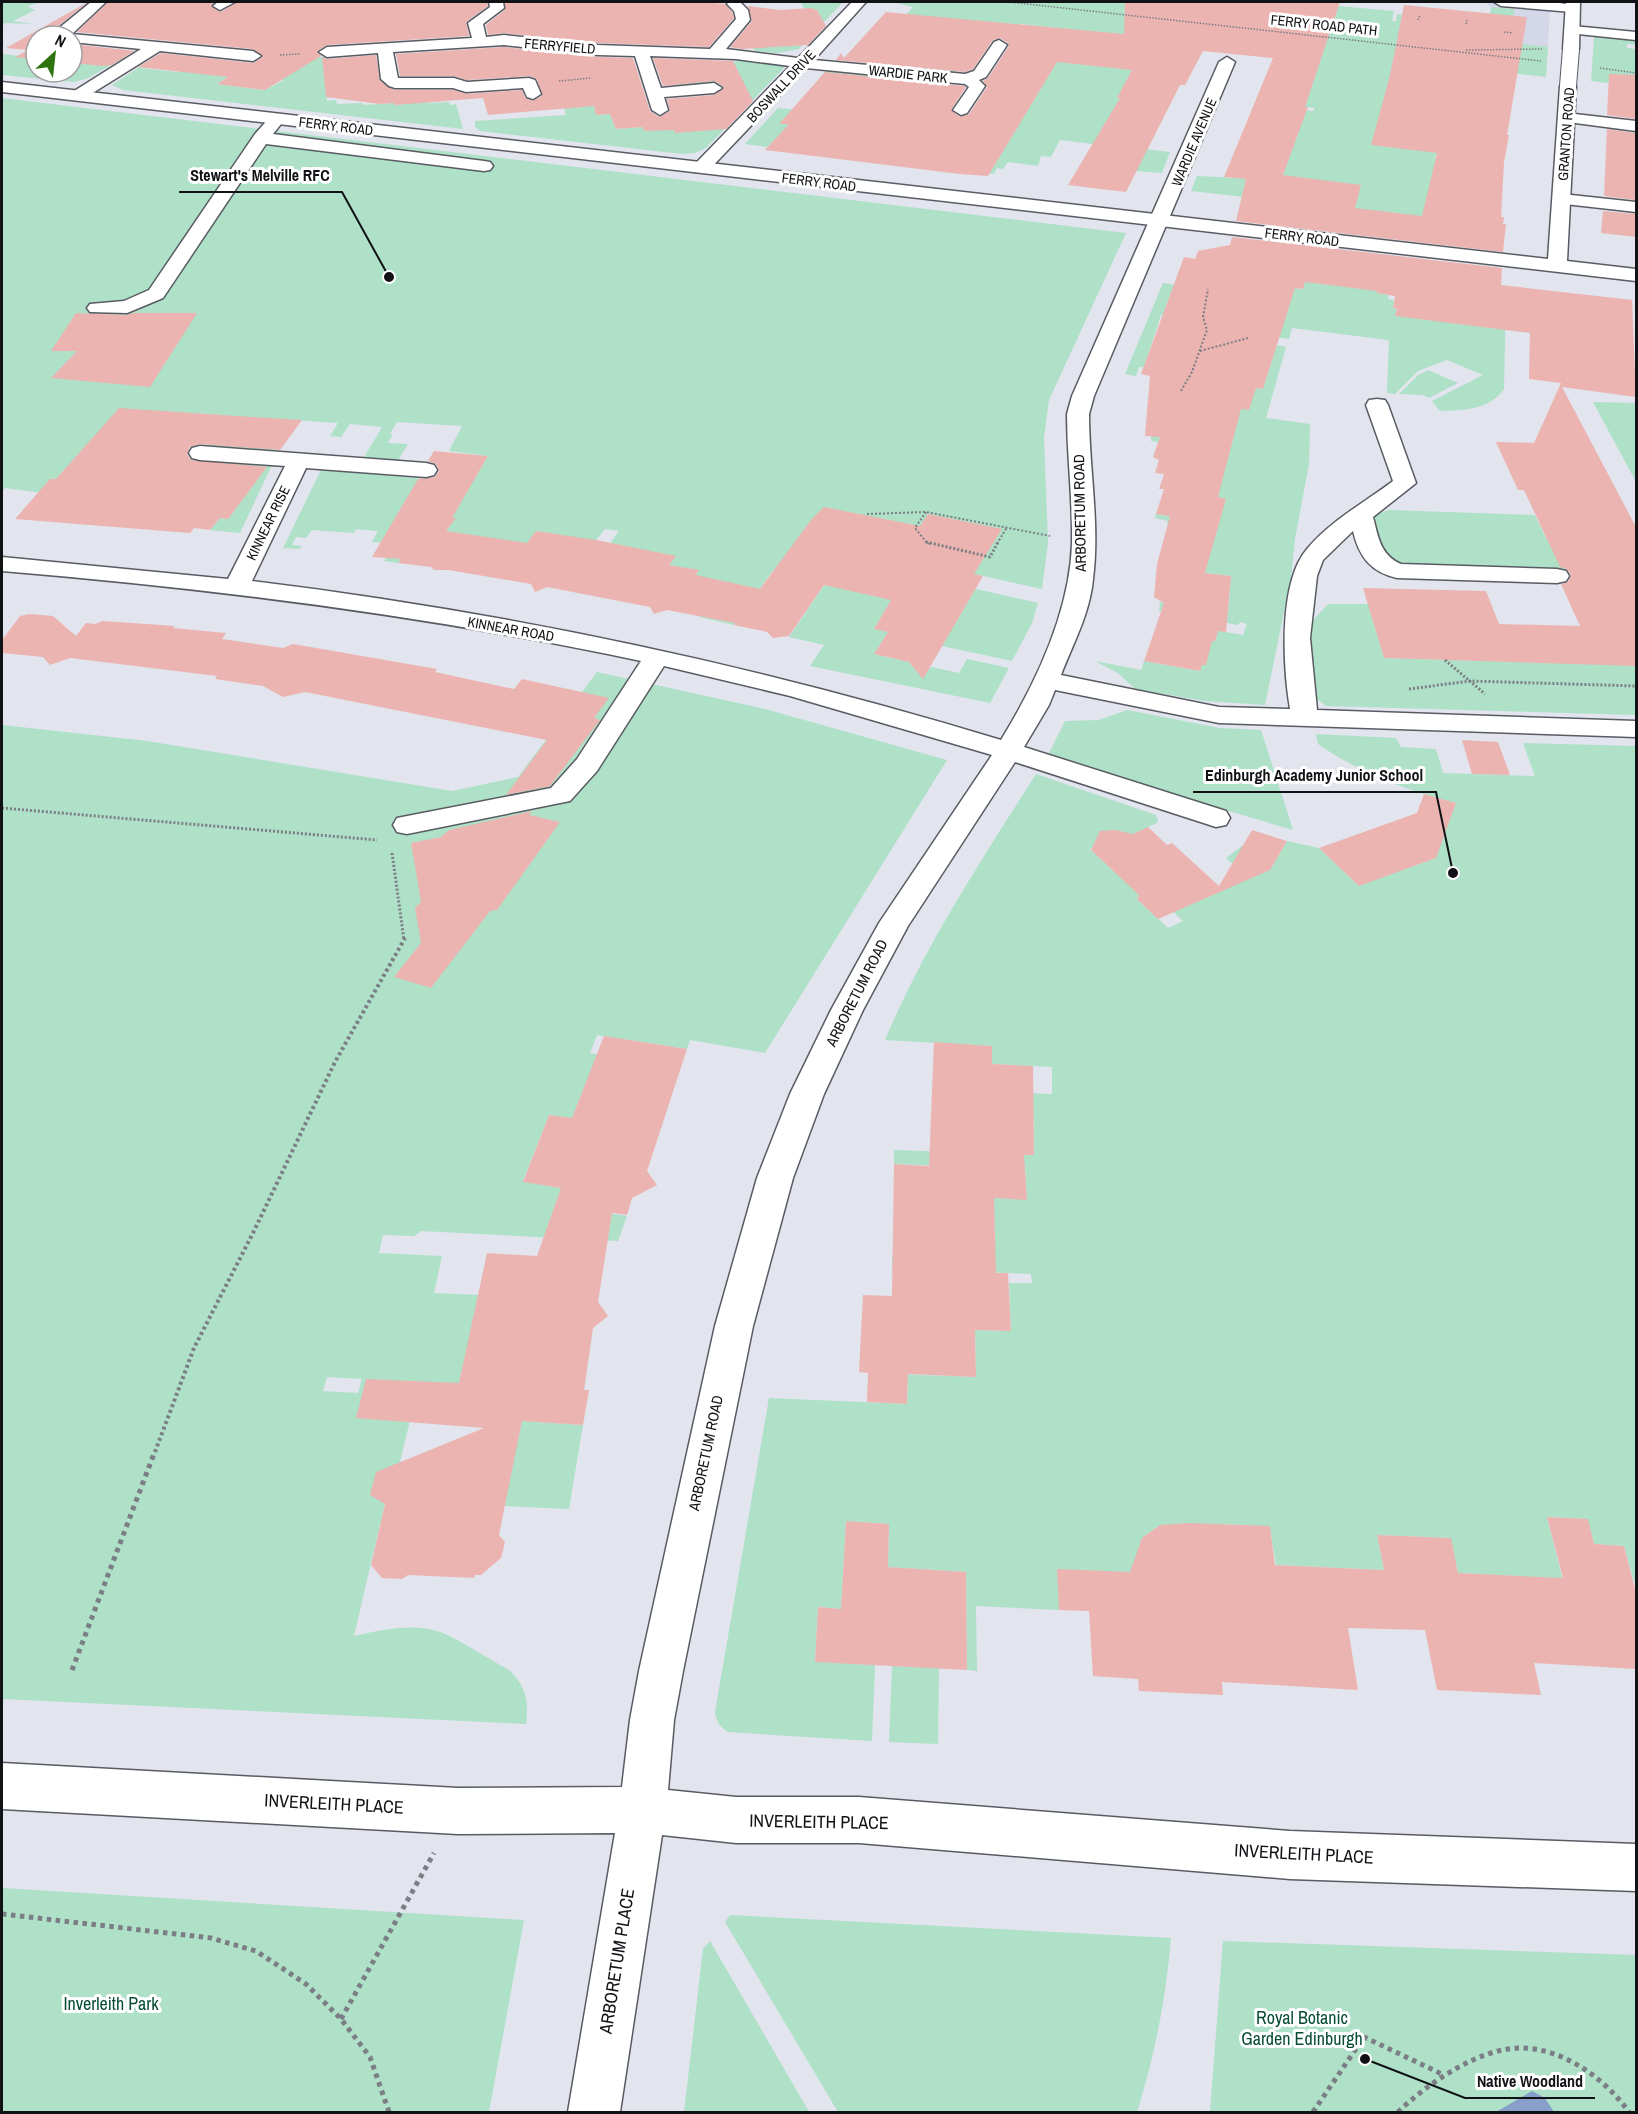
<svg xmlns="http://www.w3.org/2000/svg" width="1638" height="2114" font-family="'Archivo Narrow',sans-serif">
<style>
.built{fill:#d3d7e8}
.green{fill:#aee1c8;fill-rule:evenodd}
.water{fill:#88a0c9}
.building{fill:#ecb4b0}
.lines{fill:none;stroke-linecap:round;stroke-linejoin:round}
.minor-casing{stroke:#595b63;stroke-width:3}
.major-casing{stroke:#595b63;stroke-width:3}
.path-far4{stroke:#7c7e85;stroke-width:1.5;stroke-dasharray:1.5 1.5;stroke-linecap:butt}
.path-far3{stroke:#7c7e85;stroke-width:2;stroke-dasharray:2 2;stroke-linecap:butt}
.path-far2{stroke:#7c7e85;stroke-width:3;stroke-dasharray:2 2;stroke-linecap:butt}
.path-far1{stroke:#7c7e85;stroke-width:4;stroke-dasharray:3 3;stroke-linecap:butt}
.path{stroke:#7c7e85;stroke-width:5;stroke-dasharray:4.5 4.5;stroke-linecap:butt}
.minor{fill:#fff;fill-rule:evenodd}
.major{fill:#fff;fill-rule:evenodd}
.major-bridge-casing{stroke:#595b63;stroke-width:18;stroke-linecap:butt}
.major-bridge{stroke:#fff;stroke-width:16}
.labels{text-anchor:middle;stroke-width:6;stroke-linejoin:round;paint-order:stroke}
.far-street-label{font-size:14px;fill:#111216;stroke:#fff}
.street-label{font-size:15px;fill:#111216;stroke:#fff}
.near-street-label{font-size:18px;fill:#111216;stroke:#fff}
.near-park-label{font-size:18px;fill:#074c35;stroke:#fff}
.leader{fill:none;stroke:#111216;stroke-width:2}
.callout-dot{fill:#111216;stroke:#fff;stroke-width:2}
.callout-label{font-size:16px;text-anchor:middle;font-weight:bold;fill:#111216;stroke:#fff;stroke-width:6;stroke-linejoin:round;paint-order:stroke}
</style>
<rect width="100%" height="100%" fill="#e2e4ee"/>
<path class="built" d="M1486,2H1550L1548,47L1487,41L1491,7Z"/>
<g class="green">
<path d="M2,2H43L27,6L35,10L13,21L33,24L6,23L2,25Z"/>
<path d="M801,2H843L799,49L777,53L755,51L753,48L812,10L804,8Z"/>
<path d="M892,2H1258L1256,6L1259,7L1262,2H1295L1394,11L1392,21H1396L1397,14L1489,23L1491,7L1514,9L1512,43L1548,47L1546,77L1394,59L1451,155L1436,154L1435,161L1444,162L1461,222L1191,191L1197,176L1237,178L1252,172L1290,123L1302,124V122L1284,108L1313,111L1315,108L1296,106L1312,62L1205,42L1157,69L1134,96L1119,94L1117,98L1127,99L1102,144L1170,152L1162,173L1136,171L1101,145L1060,140L1051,157L1041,156L1038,166L1008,162L1003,169L997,168L994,174L797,137L779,135L768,147L745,144L778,108L820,112V77L827,70L877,75L870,83L919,107L975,122L1057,28L1021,24L1016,31H1001L960,65L953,75L940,73L932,62L895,27L913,7Z"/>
<path d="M1594,37L1636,40V45L1627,44V48L1636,49V86L1591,81Z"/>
<path d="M2,54L36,58V72H72V58L104,66L121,56L126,57L86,79L74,82L2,75Z"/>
<path d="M351,55L328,58L332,94L336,97L327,98V101L336,100L337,104L362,103L363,105L394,103L395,105L428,100L429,103L449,102L450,105L456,104L463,129L123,90L112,85L150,60H152L141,68L178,72L190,64L223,75L272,60ZM226,78C245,81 265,76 284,80L265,90L217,84Z"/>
<path d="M739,60L786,66L706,148L695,153L682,154L480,131L475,127V121L566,115L557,83L603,105L594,106L597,115L610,114L616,129L643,127L645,131L673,129L675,133L723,96L718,85L679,87L676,80L735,67L734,61Z"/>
<path d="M2,98L1126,233L1049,400L1044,438L1048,543L1042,589L979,575L972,588L1038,603L1032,623L1012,661L942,646L889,605L874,628L888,632L874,654L913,663L914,668L925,671L932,667L959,673L967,659L1009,668L990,703L810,666L824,645L789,637L827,581L774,569L734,625L700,617L716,595L695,576L699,570L686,568L682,573L665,570L675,557L609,545L619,531L605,529L594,543L536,532L499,578L446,531L455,518L434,516L398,563L384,561L388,556V543L372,542L378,531L356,529L354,533L312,530L306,538L296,537L292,545L302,546L299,549L283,548L321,470L418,478L416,483L450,473L477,475L488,456L449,451L462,426L397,422L390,434H393L388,443L408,444L397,462L363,459L382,427L350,424L341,437L330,436L338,423L275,419L283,441L276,452L206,447L217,435L208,434L221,415L194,413L108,452L272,465L240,533L210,530L220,518H228L69,480L50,479L41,490L42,493L5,488L2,492Z"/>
<path d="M1309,267L1377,291V293L1389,295L1388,299L1394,300L1393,308L1397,309L1395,315L1506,295L1504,389C1489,410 1464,410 1440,411L1432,401L1483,375L1447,360L1418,371L1395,394L1387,393L1389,340L1292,328L1289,339L1259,335L1274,285L1303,289Z"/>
<path d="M1163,283L1204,289L1200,320L1161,315L1144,367H1139L1136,376L1125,374Z"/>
<path d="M1277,345L1286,347L1266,418L1310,424L1309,464L1295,539L1291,578L1265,705L1205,701L1135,689L1118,673L1095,661L1141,670L1144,661L1200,671L1209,640L1215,641L1217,634L1209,629L1243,635L1247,624L1240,622L1238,625L1212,620L1213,616L1159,611L1160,602L1228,613L1231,576L1205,573L1215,531L1167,524L1168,521L1155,518L1156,514L1213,523L1221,514L1225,499L1188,493L1227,462L1229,455L1151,441V436L1256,388H1263Z"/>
<path d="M1428,370L1458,383L1429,398L1423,395L1399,394L1417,376Z"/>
<path d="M1593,402L1636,403V482Z"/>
<path d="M1389,510L1535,515L1546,538L1573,539L1589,574L1403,567L1385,555L1373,521L1376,514Z"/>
<path d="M1328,604H1368L1384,658L1636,665V715L1326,706L1317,699L1304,630Z"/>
<path d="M597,672L765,709L947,760L765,1053L690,1040L687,1049L597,1035L590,1053L619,1058L592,1083H586L576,1108L663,1122L660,1131L549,1115L523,1181L561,1188L556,1205L627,1216L618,1241L421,1231L414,1236L383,1235L379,1253L442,1256L434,1293L479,1295L541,1332L592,1334L584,1390L537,1422L583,1425L569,1509L505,1506L518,1417L412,1412L399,1466L385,1503L354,1636C382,1630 415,1622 443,1633C465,1643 487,1658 509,1670C526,1686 529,1701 526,1724L2,1699V725L147,741L452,791L518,777ZM327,1377L362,1379L358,1393L323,1391Z"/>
<path d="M1127,710L1220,728L1261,730L1293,830L1047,757L1065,721L1099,720Z"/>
<path d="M1316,734L1396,738L1401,747L1436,749L1443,773L1535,776L1523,743L1636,746V1582H1634L1624,1546L1594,1544L1587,1519L1547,1517L1565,1588L1515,1585L1513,1576L1458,1573L1450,1538L1377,1535L1384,1570L1276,1565L1270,1527L1228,1524L1157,1527L1142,1538L1139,1547L1141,1573L1059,1610L976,1606L977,1671L967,1670L966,1572L888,1567L889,1524L846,1521L841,1609L818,1607L815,1661L875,1665L872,1741L728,1732C720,1727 716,1721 715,1712L769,1398L907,1404L908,1382L868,1381V1373L976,1377L975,1330L1011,1331L1009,1283H1032L1031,1274L892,1268V1256L975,1259L994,1198L1027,1199L1025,1169L894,1164V1150L1034,1155V1119L1016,1118V1093L1052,1094V1067L933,1061L934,1056L992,1046L885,1040C925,945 981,861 1036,774L1156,815L1158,821L1155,824L1128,836L1116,830L1101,832L1097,838L1099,845L1090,849L1111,869L1141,891L1137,899L1168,928L1183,921L1167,906L1248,878L1226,858L1242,846L1277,858L1287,841L1319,848L1359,886L1406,866L1408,868L1433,859L1455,803C1406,790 1360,773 1318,744Z"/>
<path d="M892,1666L939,1668L938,1744L889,1742Z"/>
<path d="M2,1888L524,1920L489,2112H2Z"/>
<path d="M730,1915L1171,1938C1166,1998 1155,2055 1137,2112H838L725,1922Z"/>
<path d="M710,1941L808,2110V2112H684L703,1949Z"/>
<path d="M1223,1941L1636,1955V2112H1210Z"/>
</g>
<path class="water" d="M1532,2091L1545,2098L1554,2112H1496Z"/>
<g class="building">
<path d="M88,2L58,26L56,36H36V59L15,57L28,50L6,48Z"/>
<path d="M108,2H215L211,6L221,12L237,2H487L488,6L466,22L469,36L327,45L317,51L321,56L265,90L217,84L228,77L138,67L161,53L253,63L263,57L253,49L77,32Z"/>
<path d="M505,2H702L725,4L732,12L734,18L709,47L598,43L504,33L488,35L486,25L505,10Z"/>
<path d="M1125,2H1340L1305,107H1308L1283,175L1361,185L1355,208L1422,216L1437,153L1371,145L1390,75L1404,5L1527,17L1507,135H1509L1504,162L1501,217H1504L1503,224H1506L1503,252L1236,221L1246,179L1224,177L1273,58L1203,51L1185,85H1180L1126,192L1068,185L1120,98H1117L1132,70L1057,62L988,176L960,174L765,150L789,124H779L825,72L964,86L966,87L951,110L960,117L969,114L987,87L983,81L988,78L1009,46L1008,43L1000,38L993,40L973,69L965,72L836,60L841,53L844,58L886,12L1124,34Z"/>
<path d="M748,6L779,10L811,8L817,10L826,26L808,45L742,49L730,47L752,21Z"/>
<path d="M72,44L134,51L112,65L104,66L72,63Z"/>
<path d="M504,47L598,57L633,58L650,111L659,117L670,111L667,99L714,95L724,87L714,81L663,86L653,58L733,61L753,101L726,129L675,133L674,130L644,131L643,127L616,129L610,114L596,115L594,106L488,115L483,98L395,105L394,103L380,104L326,97L322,57L327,59L376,55L380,81L394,90H453L466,94L522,90L525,98L532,101L542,96L537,79L530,76L467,80L454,76H400L396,54Z"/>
<path d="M1609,74L1636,75V119L1607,115Z"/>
<path d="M1607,129L1636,133V200L1604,196Z"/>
<path d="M1603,211L1636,214V237L1601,233Z"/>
<path d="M1232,237L1502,268L1501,285L1632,300L1636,397L1562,387L1636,527V666L1384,658L1363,588L1486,591L1499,624L1580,626L1561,584L1568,582L1571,575L1566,569L1560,567L1524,490H1518L1496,442L1534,443L1561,383L1529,379L1530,333L1395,316L1397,309L1393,308L1395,296L1377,293V291L1305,282L1303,289L1295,288L1263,389L1256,388L1249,410L1241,409L1218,497L1226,499L1205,573L1231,576L1226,632L1218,631L1215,641H1212L1206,665H1202L1200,671L1144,661L1164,603L1154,597L1157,564L1170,516L1156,514L1164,489H1159L1164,474L1155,473L1159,460L1153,457L1160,437L1145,436L1150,376L1141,374L1184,257L1195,259L1198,251L1230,245Z"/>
<path d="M76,313L127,315L133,313H197L150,387L51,378L77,351H51Z"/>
<path d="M119,408L222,415L302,420L280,450L200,444L190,447L187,454L191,460L267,467L228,519L220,518L210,530L194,528L190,533L15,519L50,479H56Z"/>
<path d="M434,451L488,456L452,518H456L446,531L527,543L536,531L596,540L676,556L669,565L699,570L696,575L760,589L811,520L824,507L920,526L928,514L1002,529L974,574L983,576L923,679L909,662L874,654L888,632L874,629L891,600L824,585L789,636L773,638L767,632L734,625L735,623L667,610L654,614L650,607L547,587L535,592L531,584L449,570H434L431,567L398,563L401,559L372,557L418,479L435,477L439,471L436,464L428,461Z"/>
<path d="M29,614L53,616L76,636L86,623L95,624L103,621L175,626L173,628L226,633L222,639L283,648L293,644L437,669L435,672L514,689L522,679L609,698L594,718L600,720L550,786L506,795L547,740L305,692L283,697L263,686L215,679L217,676L70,658L50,665L43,657L2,653V640L20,616Z"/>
<path d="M1462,740L1498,742L1510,775L1472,774Z"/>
<path d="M1424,794L1456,803L1436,858L1359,886L1319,848L1417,813Z"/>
<path d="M532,811L529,815L560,822L497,910L490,911L431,988L394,977L421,943L415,908L421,902L411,843L441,837L449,830Z"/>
<path d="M1148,827L1167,845L1172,843L1219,886L1252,830L1287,841L1270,870L1158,919L1137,899L1139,895L1091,850L1100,831L1116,830L1133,834Z"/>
<path d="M604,1036L687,1049L647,1171L657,1185L632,1198L627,1215L612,1213L598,1302L608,1316L593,1328L584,1390H589L583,1425L522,1421L499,1535L505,1542L501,1558L481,1575H475L474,1578L408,1575L402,1579L382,1578L371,1565L385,1504L370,1495L376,1472L484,1428L356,1418L366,1379L459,1383L487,1253L537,1256L561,1188L523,1182L549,1115L572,1118Z"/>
<path d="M934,1042L992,1046V1064L1033,1066L1034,1155H1024L1027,1200L994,1198L996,1273H1008L1011,1331L975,1330L976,1377L908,1374L907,1404L867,1402L868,1373L859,1372L863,1295L892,1296L894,1164L929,1166Z"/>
<path d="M1547,1517L1588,1519L1594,1544L1624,1546L1636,1592V1669L1534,1663L1541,1695L1437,1690L1425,1630L1348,1628L1358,1690L1222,1682L1223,1695L1139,1691L1138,1679L1093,1676L1089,1611L1059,1610L1057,1569L1130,1572L1142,1538L1160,1525L1189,1523L1270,1526L1275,1565L1384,1570L1377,1535L1451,1538L1458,1573L1563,1578Z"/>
<path d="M846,1521L889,1524L888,1567L966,1572L967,1670L815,1662L818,1607L841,1609Z"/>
</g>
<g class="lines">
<g class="minor-casing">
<g id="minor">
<path d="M91,2H106L72,34L253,51L261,56L253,61L160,51L83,99H71L69,96L71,93L141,49L72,42V36H58L59,28Z"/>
<path d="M218,2H235L220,10L213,6Z"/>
<path d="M489,2H503L504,8L483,24L486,37L504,35L598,45L710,49L736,19L734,11L727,4L729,2H740L748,10L750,20L726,49L798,58L852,2H866L814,60L965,74L974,71L994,42L999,40L1007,45L986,77L979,80L985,86L967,113L961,115L953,110L969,87L965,84L806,68L707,172H695L692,168L695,164L790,66L736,59L650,56L661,88L714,83L722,88L714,93L664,97L668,110L660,115L652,110L635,56L598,55L504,45L393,52L398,78H454L467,82L529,78L535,80L541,94L533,99L527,97L523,88L466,92L453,88H395L389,86L381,79L378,53L327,57L319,52L327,47L472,38L468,23L490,7Z"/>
<path d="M1494,2C1509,0 1569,0 1579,8L1572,12L1501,6Z"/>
<path d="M1573,26L1636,32V40L1568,33L1566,30L1568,27Z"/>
<path d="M1227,57L1235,62L1094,396L1089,414C1089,469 1100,524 1093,579C1090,613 1073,644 1061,675L1219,707L1290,709C1283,667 1278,583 1307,549C1330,521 1364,503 1393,481L1366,405L1369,400L1377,399L1385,400L1388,405L1416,483L1373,517C1378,536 1380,555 1401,564L1557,569L1566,571L1569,576L1566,581L1557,583L1397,578C1371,572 1359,557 1353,531L1323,560L1317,576L1310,638L1317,710L1636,721V737L1219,723L1055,690L1049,705L1024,747L1226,811L1230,818L1226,825L1216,827L1015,762L908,926L863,1010L824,1094L793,1178L753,1326L683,1671L674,1720L668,1790L736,1797H859L1290,1831L1636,1844V1891L1290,1879L859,1843H736L662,1835L620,2112H568L615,1833L458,1834L2,1809V1763L458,1788L622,1787L630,1720L639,1671L715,1326L757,1178L790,1094L831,1010L879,923L992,755L790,696L664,666L597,771L570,801L407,834L397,832L393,825L397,818L551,788L577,759L641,661C430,616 217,589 2,571V557L228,579L285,466L200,460L192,458L189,453L192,448L200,446L426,463L434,465L437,470L434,475L426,477L306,468L252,581C506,612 756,665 1001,740C1036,683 1070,611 1072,543C1073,500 1067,457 1067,414L1072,396L1219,62Z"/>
<path d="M1566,113L1636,121V131L1560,121L1558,118Z"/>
<path d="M277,114L285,119L273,134L484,161L490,162L493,166L490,170L484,171L266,144L163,298L127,313L90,312L87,308L90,304L124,301L149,290L255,134L271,116Z"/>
<path d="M1562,194L1636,202V212L1556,203L1553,199L1556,195Z"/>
</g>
</g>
<g class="major-casing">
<g id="major">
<path d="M1566,2H1580L1579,49L1571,54L1563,49Z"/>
<path d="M1568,81L1576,86L1567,261L1636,269V281L2,92V82L1548,259L1560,86Z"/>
</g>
</g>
<g class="path-far4">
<path d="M1009,2L1541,61"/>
<path d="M1418,20L1420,15"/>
<path d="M1466,24L1467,20"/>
<path d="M1504,32L1513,33"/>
<path d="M1466,50L1542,49"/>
<path d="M280,55L300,54"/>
<path d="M1600,68L1636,73"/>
<path d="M559,81L591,78"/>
</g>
<g class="path-far3">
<path d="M1200,351L1248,338"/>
<path d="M1181,391L1192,372L1207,330L1203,317L1208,289"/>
<path d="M926,512L915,528L927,543L931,544"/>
<path d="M867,514L926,512L1050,536"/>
<path d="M997,544L1007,527"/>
</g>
<g class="path-far2">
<path d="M926,542L990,557L998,542"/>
<path d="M1445,660L1485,694"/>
<path d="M1409,689L1470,681L1636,686"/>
<path d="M2,808L377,840"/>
<path d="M392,853L404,940"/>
</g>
<path class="path-far1" d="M155,1452L194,1348L254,1231L335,1062L405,938"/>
<g class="path">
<path d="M72,1670L155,1451"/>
<path d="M2,1914L211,1938L256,1951L306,1984L341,2019L370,2057L389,2112"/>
<path d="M341,2019L434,1853"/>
<path d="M1313,2112L1364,2037L1444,2075"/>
<path d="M1398,2112C1427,2084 1480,2047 1522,2048C1565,2049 1605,2079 1629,2112"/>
</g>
<use href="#minor" class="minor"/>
<use href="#major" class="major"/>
<g class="major-bridge-casing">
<path id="major-bridge" d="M1568,86L1571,49"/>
</g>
<use href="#major-bridge" class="major-bridge"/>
</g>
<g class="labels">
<g class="far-street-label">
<text transform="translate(1324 25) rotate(6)" y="5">FERRY ROAD PATH</text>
<text transform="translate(560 46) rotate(5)" y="5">FERRYFIELD</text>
<text transform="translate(908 74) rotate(6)" y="5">WARDIE PARK</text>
<text transform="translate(781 86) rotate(-47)" y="5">BOSWALL DRIVE</text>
<text transform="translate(336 126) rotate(7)" y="5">FERRY ROAD</text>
<text transform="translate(1566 134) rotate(-86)" y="5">GRANTON ROAD</text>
<text transform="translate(1194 142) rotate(-67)" y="5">WARDIE AVENUE</text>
<text transform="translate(819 182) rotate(7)" y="5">FERRY ROAD</text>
<text transform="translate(1302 237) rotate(7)" y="5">FERRY ROAD</text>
<text transform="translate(268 523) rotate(-64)" y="5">KINNEAR RISE</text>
<text transform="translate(511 629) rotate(10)" y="5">KINNEAR ROAD</text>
</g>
<g class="street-label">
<text transform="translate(1080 513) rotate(-91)" y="5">ARBORETUM ROAD</text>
<text transform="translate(857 993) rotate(-63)" y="5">ARBORETUM ROAD</text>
<text transform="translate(706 1453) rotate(-78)" y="5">ARBORETUM ROAD</text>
</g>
<g class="near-street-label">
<text transform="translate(334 1804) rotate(3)" y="6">INVERLEITH PLACE</text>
<text transform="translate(819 1822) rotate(1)" y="6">INVERLEITH PLACE</text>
<text transform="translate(1304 1854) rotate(3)" y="6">INVERLEITH PLACE</text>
<text transform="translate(617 1961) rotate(-81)" y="6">ARBORETUM PLACE</text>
</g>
<g class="near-park-label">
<text x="111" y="2010">Inverleith Park</text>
<text x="1302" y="2024">Royal Botanic<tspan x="1302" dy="21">Garden Edinburgh</tspan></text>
</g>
</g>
<path class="leader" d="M389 277L342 192H179M1453 873L1436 792H1193M1365 2059L1465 2098H1595"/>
<g class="callout-dot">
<circle cx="389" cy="277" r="6"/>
<circle cx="1453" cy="873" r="6"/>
<circle cx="1365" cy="2059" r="6"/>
</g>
<g class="callout-label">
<text x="260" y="181">Stewart's Melville RFC</text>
<text x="1314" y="781">Edinburgh Academy Junior School</text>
<text x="1530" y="2087">Native Woodland</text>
</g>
<rect width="1638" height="2114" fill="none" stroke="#111216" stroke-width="6"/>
<g transform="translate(54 54) rotate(27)"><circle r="28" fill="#ffffff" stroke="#a0a0a2" stroke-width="1.5"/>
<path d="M0-4.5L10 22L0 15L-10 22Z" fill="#307412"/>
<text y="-9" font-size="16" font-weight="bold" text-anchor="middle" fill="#111216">N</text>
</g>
</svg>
